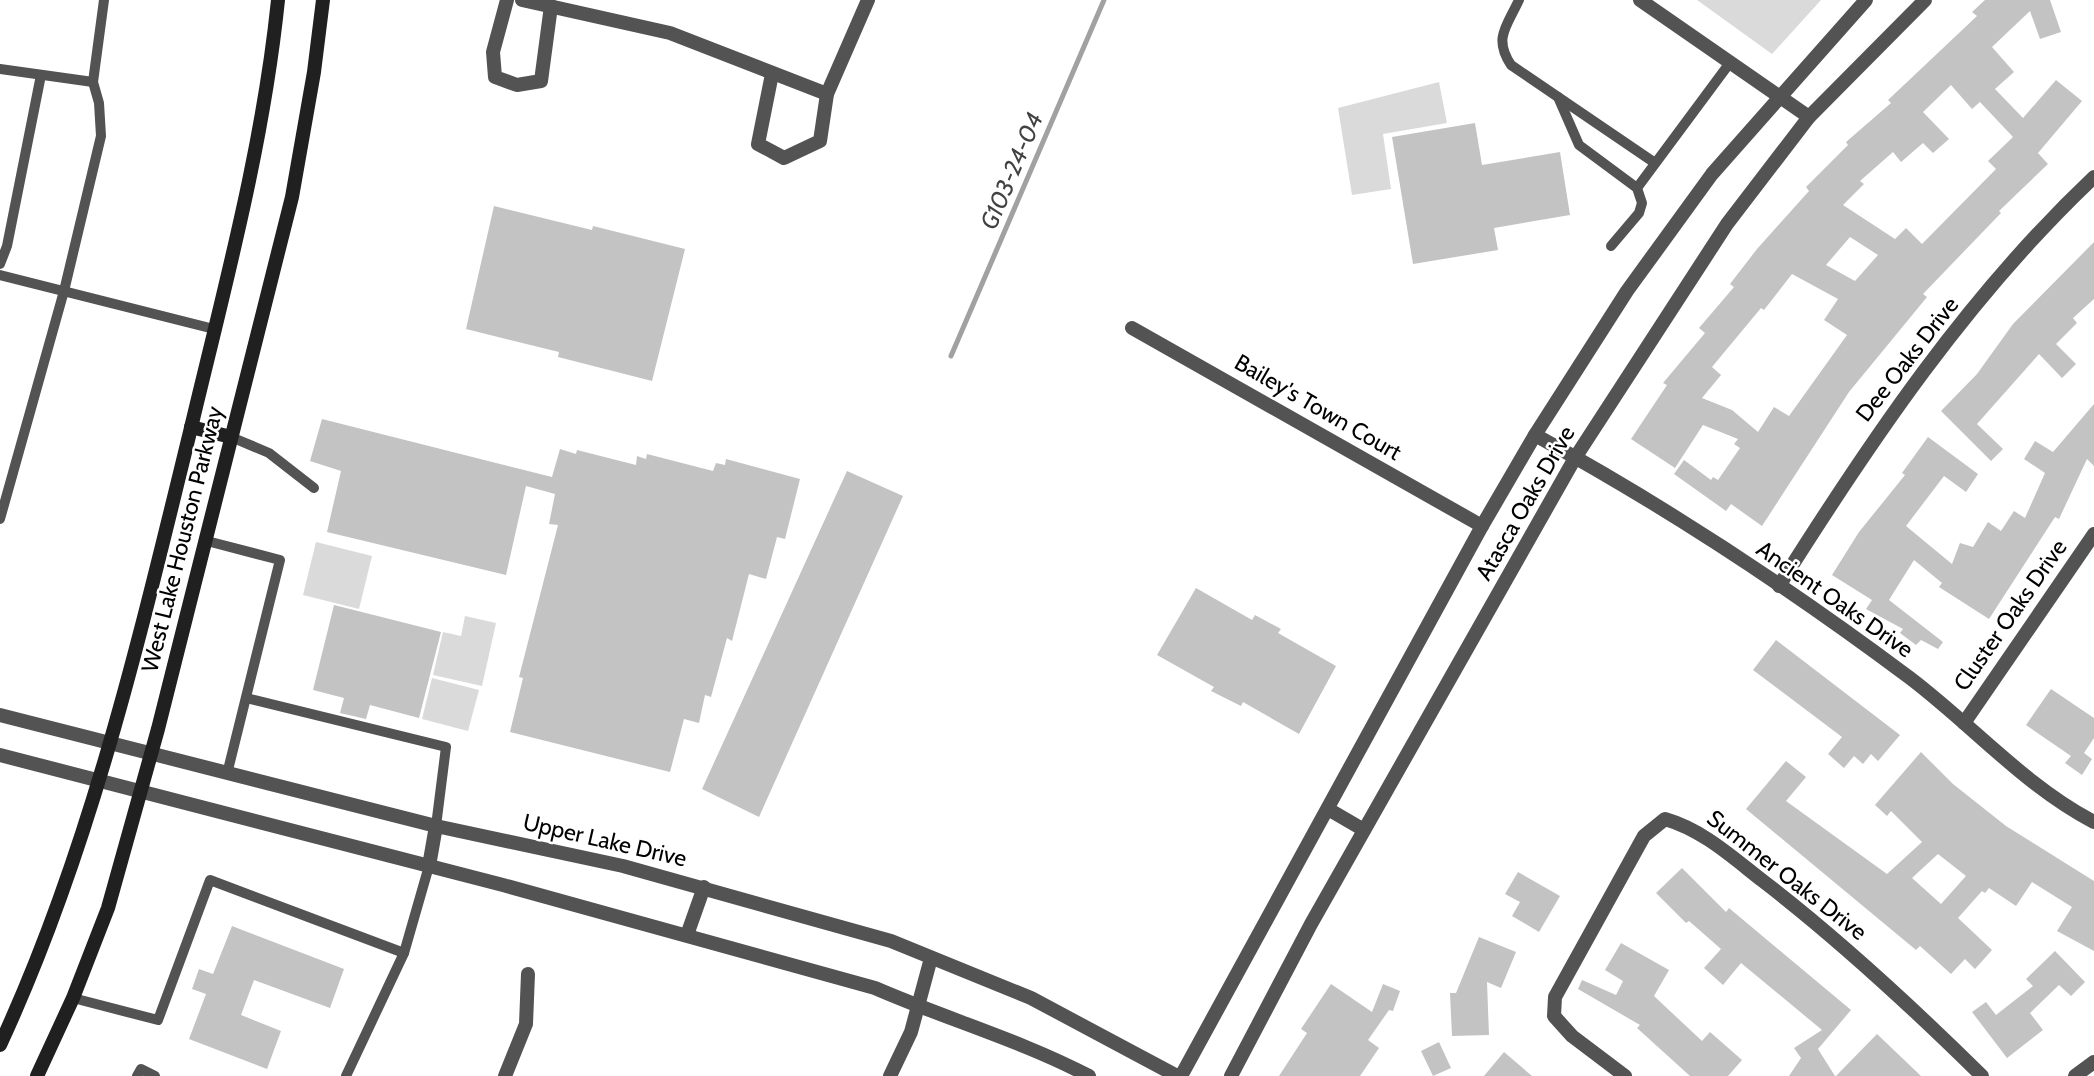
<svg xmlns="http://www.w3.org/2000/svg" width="2094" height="1076" font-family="Cabin,sans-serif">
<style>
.green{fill:#dadada}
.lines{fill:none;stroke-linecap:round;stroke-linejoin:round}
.stream{stroke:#a1a1a1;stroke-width:5}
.building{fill:#c3c3c3;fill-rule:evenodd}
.service{stroke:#535353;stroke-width:10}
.minor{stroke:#535353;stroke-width:14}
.tertiary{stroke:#535353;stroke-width:14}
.secondary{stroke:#202020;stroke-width:14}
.labels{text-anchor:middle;stroke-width:5;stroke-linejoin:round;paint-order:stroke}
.street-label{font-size:23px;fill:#000;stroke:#fff}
.water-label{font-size:24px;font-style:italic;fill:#424242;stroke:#fff}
</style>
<rect width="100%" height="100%" fill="#fff"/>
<g class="green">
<path d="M1697,0H1821L1772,54Z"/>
<path d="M1439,82L1447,123L1383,134L1391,189L1352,195L1338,108Z"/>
<path d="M316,542L372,556L359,609L303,595Z"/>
<path d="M465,616L496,623L482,686L433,675L443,632L461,636Z"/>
<path d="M432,678L479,690L468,731L422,719Z"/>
</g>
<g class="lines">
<path class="stream" d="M951,356L1104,0"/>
</g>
<g class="building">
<path d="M1985,0H2050L2061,32L2040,39L2030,11L1992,47L2014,72L1995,89L2023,118L2056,80L2082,101L2038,153L2048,164L1999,211L2001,213L1923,294L1927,297L1849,392L1762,526L1731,504L1726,511L1674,474L1684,460L1711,480L1713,477L1718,480L1740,448L1734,444L1738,439L1703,425L1675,468L1631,439L1667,385L1663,383L1705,333L1699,328L1734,287L1730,284L1757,249L1809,191L1806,187L1848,145L1846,142L1891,103L1888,100L1977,16L1972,12ZM1951,85L1972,109L1980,102L2013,137L1988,161L1996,169L1922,244L1906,228L1895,239L1843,205L1864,184L1860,181L1893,152L1901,162L1923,143L1933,153L1949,139L1923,112ZM1850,237L1878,255L1855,281L1826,265ZM1792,274L1838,299L1824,320L1847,335L1789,416L1774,407L1758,432L1732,410L1702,398L1721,375L1712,367L1761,308L1764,310Z"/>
<path d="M1475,123L1482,165L1560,152L1570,215L1494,228L1498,250L1413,264L1392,137Z"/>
<path d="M494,206L592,230L593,226L685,249L652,381L558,357L559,352L466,329Z"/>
<path d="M2094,242V299L2073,318L2077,323L2056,344L2076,364L2062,378L2039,354L1977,424L2003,449L1991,461L1941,411L1977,374L2013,324Z"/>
<path d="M2094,404V466L2087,459L2059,519L2055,517L1989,619L1939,587L1942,583L1914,560L1889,600L1943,642L1938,649L1921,640L1916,645L1900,633L1903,629L1866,609L1872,600L1832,575L1859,532L1905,475L1902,473L1928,437L1978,474L1966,492L1944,476L1906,526L1952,564L1960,543L1973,547L1988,522L2001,531L2014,511L2025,518L2045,473L2024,459L2035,441L2053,452Z"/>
<path d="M322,419L552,477L560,449L576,454L577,450L636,465L637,456L646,459L647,454L713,471L716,463L725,465L726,459L800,479L785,539L777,537L766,579L749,574L732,641L727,638L711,697L705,695L699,723L684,719L670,772L510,732L523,678L519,677L558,525L549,524L555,494L526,486L506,575L327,532L341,471L310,461Z"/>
<path d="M847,471L903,496L759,817L702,789Z"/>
<path d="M1196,588L1252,620L1255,615L1281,629L1278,633L1336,666L1299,734L1243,702L1241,706L1211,691L1214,687L1157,655Z"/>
<path d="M334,605L441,632L419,718L370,705L366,719L340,713L344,698L313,690Z"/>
<path d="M1776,640L1900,735L1878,761L1871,754L1863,764L1854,756L1844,768L1828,754L1842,737L1753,670Z"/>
<path d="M2051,689L2094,718V738L2084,753L2092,759L2082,775L2065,763L2071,756L2026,725Z"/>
<path d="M1921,752L1953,784L2006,826L2094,881V951L2057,931L2072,907L2032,882L2016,906L1989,888L1985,893L1982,891L1958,918L1992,950L1975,969L1965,959L1951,974L1920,946L1916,950L1746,809L1786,761L1806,777L1786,801L1887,874L1922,842L1891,811L1887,816L1875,805ZM1938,854L1966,876L1941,904L1912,878Z"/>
<path d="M1682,868L1726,912L1729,908L1851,1010L1818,1049L1835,1076H1789L1801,1058L1794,1048L1822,1030L1741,963L1723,985L1704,968L1721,949L1689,921L1686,923L1656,893Z"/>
<path d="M1518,872L1560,896L1539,932L1512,916L1520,902L1505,894Z"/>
<path d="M232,926L344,969L330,1008L254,980L241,1015L281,1031L267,1069L189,1039L206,994L192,989L199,969L213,974Z"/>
<path d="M1479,937L1516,952L1501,988L1487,982L1489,1035L1452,1036L1450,993H1456Z"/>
<path d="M1621,943L1669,970L1654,996L1702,1041L1710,1032L1742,1060L1728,1076H1690L1637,1028L1640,1025L1578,989L1582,980L1616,995L1623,981L1605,970Z"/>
<path d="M2055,951L2085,982L2071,996L2059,985L2030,1013L2043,1030L2007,1058L1972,1012L1986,1002L1996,1015L2033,986L2026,979Z"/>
<path d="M1331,984L1372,1012L1383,984L1400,991L1393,1011L1389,1010L1368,1040L1379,1048L1360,1076H1279L1307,1033L1301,1029Z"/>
<path d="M1877,1034L1921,1076H1836Z"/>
<path d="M1439,1042L1451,1068L1433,1076L1421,1051Z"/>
<path d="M1504,1052L1532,1076H1484Z"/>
</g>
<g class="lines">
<g class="service">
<path d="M1519,0C1507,26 1493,38 1511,65L1655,163"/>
<path d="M0,69L93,82"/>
<path d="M1558,97L1579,145L1637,188L1642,203L1639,213L1611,246"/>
<path d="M1637,188L1729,64"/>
<path d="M0,264L7,246L41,75"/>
<path d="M0,275L214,329"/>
<path d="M231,437L269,453L314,488"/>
<path d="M0,519L64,291L101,136L99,103L93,82L104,0"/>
<path d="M207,541L280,560L227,774"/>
<path d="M246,698L446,747L436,826"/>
<path d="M73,998L158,1020L210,880L404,953"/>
<path d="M137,1076L141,1069L155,1076"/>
<path d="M346,1076L404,953L429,866"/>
</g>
<g class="minor">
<path d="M507,0L493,52L495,77L517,85L541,81L551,6"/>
<path d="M522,0L670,33L827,94"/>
<path d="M1640,0L1809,117"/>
<path d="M772,74L758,144L784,158L820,141L827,94L868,0"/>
<path d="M1132,328L1482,526"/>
<path d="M1535,435C1665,506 1791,589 1910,678C1972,725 2025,786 2094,822"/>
<path d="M1779,586C1871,440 1968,296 2094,177"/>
<path d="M1964,723L2094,534"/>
<path d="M505,1076L526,1024L528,974"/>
<path d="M890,1076L911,1032L931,958"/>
<path d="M1625,1076L1572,1036L1554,1016L1555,997L1644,836L1665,819C1703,830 1732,857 1763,881C1841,941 1912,1007 1982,1076"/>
<path d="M2075,1076L2094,1062"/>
</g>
<g class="tertiary">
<path d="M0,715L436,826L623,866L891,941L1031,998L1177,1076"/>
<path d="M0,755L503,885L875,988C946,1019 1020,1040 1089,1076"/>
<path d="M1328,809L1364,830"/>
<path d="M429,866L436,826"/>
<path d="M687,935L704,887"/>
<path d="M1181,1076L1482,526L1535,435L1627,291L1712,174L1866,0"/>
<path d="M1231,1076L1311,924L1575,458L1727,224L1809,117L1925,0"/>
</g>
<g class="secondary">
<path d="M191,427L231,437"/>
<path d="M0,1045C90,851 139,640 190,432C224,289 263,147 278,0"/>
<path d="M37,1076L73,998L108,908L158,729L292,197L314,72L323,0"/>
</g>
</g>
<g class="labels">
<g class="street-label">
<text transform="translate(1907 359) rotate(-52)" y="8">Dee Oaks Drive</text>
<text transform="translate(1318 407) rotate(30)" y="8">Bailey's Town Court</text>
<text transform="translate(1525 503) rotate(-60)" y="8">Atasca Oaks Drive</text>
<text transform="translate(182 539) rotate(-76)" y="8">West Lake Houston Parkway</text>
<text transform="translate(1835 599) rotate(35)" y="8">Ancient Oaks Drive</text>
<text transform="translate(2010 615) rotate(-55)" y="8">Cluster Oaks Drive</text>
<text transform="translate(605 840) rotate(13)" y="8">Upper Lake Drive</text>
<text transform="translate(1787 875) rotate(38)" y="8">Summer Oaks Drive</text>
</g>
<g class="water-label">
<text transform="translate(1012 171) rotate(-67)" y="8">G103-24-04</text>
</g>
</g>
</svg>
